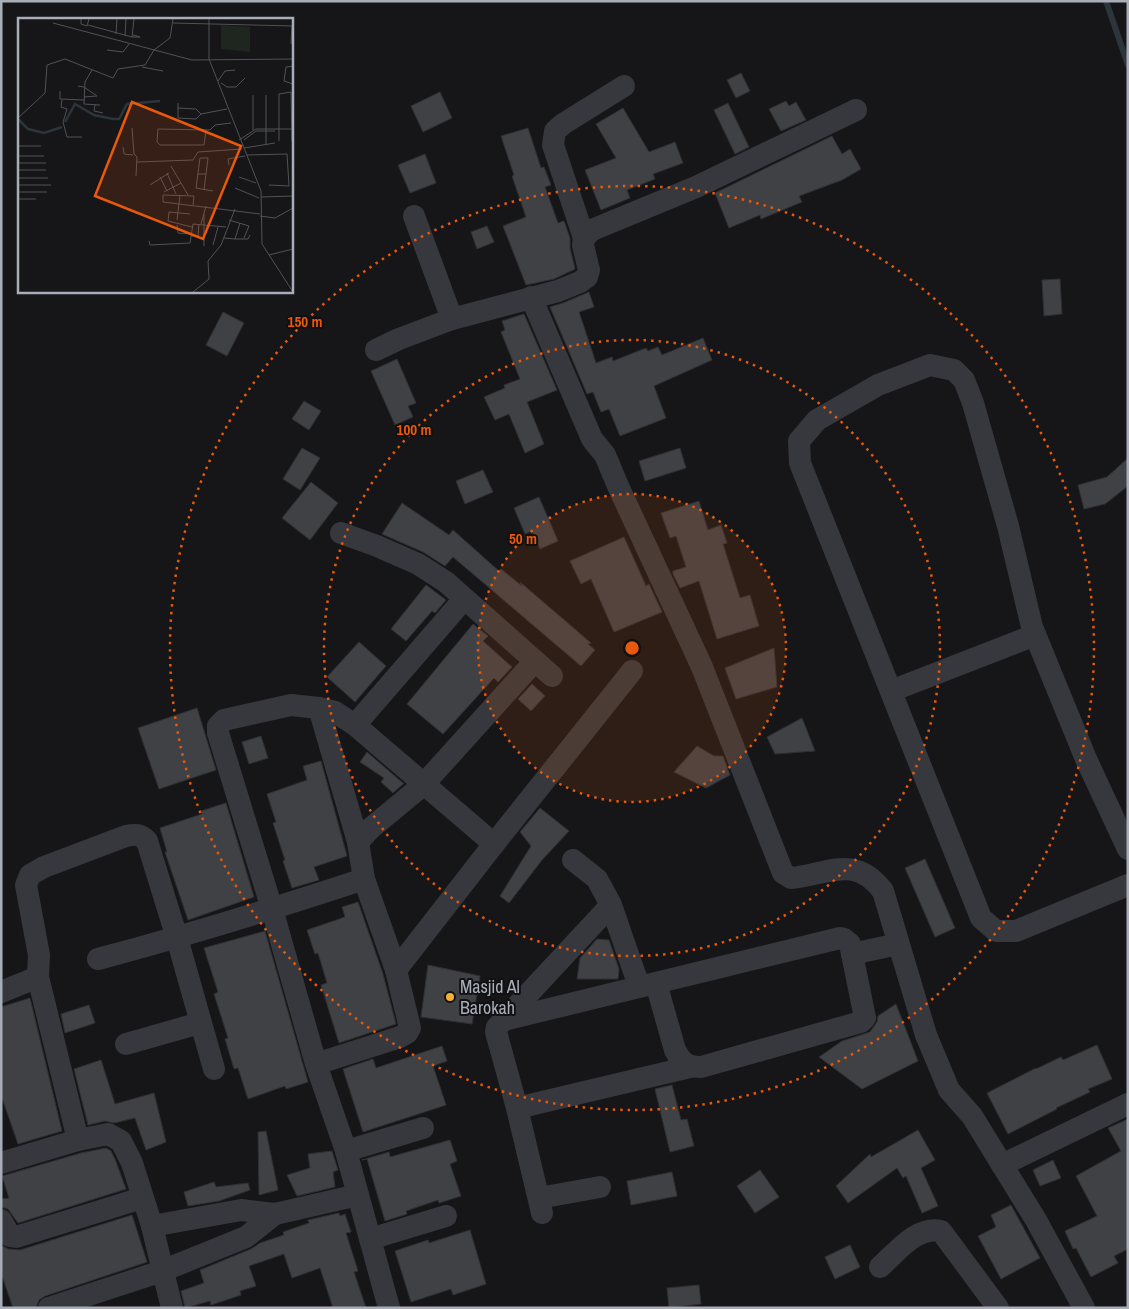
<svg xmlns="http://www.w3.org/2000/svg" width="1129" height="1309" font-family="'Archivo Narrow',sans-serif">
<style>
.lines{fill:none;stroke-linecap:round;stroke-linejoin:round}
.stream{stroke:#2c353c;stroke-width:6}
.building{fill:#404145;stroke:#303034}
.street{stroke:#37383d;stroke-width:22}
.ring{fill:none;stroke:#e8590c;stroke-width:2.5;stroke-dasharray:2.5 5}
.poi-dot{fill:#f2b134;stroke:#111113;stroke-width:2}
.labels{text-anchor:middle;stroke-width:4;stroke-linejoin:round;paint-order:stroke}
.poi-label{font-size:18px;fill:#a8adb8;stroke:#111113;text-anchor:start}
.inset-river{fill:none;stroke:#2c353c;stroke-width:2.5}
.inset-road{fill:none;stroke:#505258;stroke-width:1}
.view{fill:#e8590c;fill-opacity:0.15;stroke:#e8590c;stroke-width:2.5}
.inset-edge{fill:none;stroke:#a8adb8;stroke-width:2.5}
.centre{fill:#e8590c;stroke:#111113;stroke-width:2.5}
.ring-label{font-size:15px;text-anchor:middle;font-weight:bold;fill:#e8590c;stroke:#111113;stroke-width:4;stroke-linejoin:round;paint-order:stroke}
</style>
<rect width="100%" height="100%" fill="#161618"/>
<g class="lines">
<path class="stream" d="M1106,1L1128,65"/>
</g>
<g class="building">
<path d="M741,73L750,91L736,98L727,80Z"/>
<path d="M440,92L452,118L423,132L411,106Z"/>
<path d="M786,101L789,106L796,102L806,120L781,131L769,109Z"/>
<path d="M728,103L749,147L735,154L714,110Z"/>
<path d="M623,108L649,152L675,142L683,163L653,174L655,179L627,190L630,198L601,210L585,170L616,158L596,124Z"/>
<path d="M528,128L541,168L544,167L551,185L545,187L558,223L564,221L570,238V248L575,269L554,279L526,285L503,226L526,217L512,176L514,175L501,136Z"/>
<path d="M832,136L842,154L850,149L861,169L842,180L799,196L802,202L761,219L760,215L729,228L715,193Z"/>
<path d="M425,154L436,183L410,193L398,165Z"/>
<path d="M487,226L494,242L477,249L471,232Z"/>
<path d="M1060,279L1062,314L1044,316L1042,280Z"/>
<path d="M589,292L594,307L579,312L596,363L612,357L613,361L646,348L648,351L658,347L662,355L703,338L712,360L654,386L666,418L620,436L609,409L601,412L593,392L587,394L550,307L563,303Z"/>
<path d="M223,312L244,323L227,356L206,345Z"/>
<path d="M524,314L557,390L527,402L544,444L525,453L509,414L495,420L484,397L505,388L504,385L520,379L501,332L505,330L502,321Z"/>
<path d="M397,359L416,403L408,406L413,417L395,425L371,371Z"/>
<path d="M304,401L321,411L309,430L292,419Z"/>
<path d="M302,448L320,458L300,490L283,479Z"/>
<path d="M680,448L686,468L645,481L639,461Z"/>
<path d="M1128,458V486L1105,504L1084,509L1078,485L1107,477Z"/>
<path d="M483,470L493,492L465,504L456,481Z"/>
<path d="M311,482L338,503L310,540L282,518Z"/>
<path d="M539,497L558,541L540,549L532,531L525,534L514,508Z"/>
<path d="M699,501L708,530L721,525L727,543L723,544L740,598L750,595L759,626L717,639L699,581L680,588L673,574V571L686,567L676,536L670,538L661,513Z"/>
<path d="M402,503L449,535L453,530L499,571L501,569L522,586L520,582L591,643L588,644L595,650L581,666L453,557L445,566L423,552L382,534Z"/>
<path d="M624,537L646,586L649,584L662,612L614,632L591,579L581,584L570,561Z"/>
<path d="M426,585L446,600L435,613L432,611L406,641L391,629Z"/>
<path d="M473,624L488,636L483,641L512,667L498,682L494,678L443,734L407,704Z"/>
<path d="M359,642L386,666L355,702L327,677Z"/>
<path d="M774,648L777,687L736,699L725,668Z"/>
<path d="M532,684L545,696L531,711L518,699Z"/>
<path d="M197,708L216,770L159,789L138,728Z"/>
<path d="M802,718L815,751L775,754L767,737Z"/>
<path d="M261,736L268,758L249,764L242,742Z"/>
<path d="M697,746L714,756H723L730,775L706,788L674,772Z"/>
<path d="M367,752L404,784H403L393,793L381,782L384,778L360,762Z"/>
<path d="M321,761L347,856L314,867L319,880L292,888L283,861L285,860L273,823L276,822L267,794L307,780L303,766Z"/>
<path d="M226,803L254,897L188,920L165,852H167L160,828L202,814L201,811Z"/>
<path d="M540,808L569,831L542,860L509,903L500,896L531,846L520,832Z"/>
<path d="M925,859L955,928L935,937L905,868Z"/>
<path d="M358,902L383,974L396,1024L339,1043L321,985L327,983L318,953L315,954L307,930L345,917L342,907Z"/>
<path d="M265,931L308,1082L286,1089L285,1086L248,1099L238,1068L234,1069L225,1039L228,1038L214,994L218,992L204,948Z"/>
<path d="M597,939L609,940L619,969L618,979H577L580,958Z"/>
<path d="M428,965L480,976L472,1024L421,1017Z"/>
<path d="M30,998L62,1131L18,1144L1,1095V1007Z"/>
<path d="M896,1004L918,1061L862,1089L819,1057L842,1041L870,1032L877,1022L878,1016Z"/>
<path d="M89,1005L95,1023L65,1033L61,1014Z"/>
<path d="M1097,1045L1112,1079L1088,1089L1090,1092L1056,1108L1057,1109L1008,1134L987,1093L1036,1068V1069L1061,1057L1063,1060Z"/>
<path d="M442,1046L447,1061L433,1066L446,1105L363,1132L343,1069L373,1059L376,1068Z"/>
<path d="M101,1060L115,1104L154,1093L166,1142L146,1150L135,1118L114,1123L105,1121L88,1125L74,1069Z"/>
<path d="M672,1085L681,1120L687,1119L694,1146L670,1152L655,1089Z"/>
<path d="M1128,1119V1249L1114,1256L1118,1263L1091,1277L1076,1248L1073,1249L1065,1231L1097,1216L1076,1176L1121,1151L1108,1128Z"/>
<path d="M918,1130L935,1160L921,1168L938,1206L922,1213L906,1176L903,1178L897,1168L848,1203L836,1186L870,1154L871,1157Z"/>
<path d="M266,1131L278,1190L259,1195L258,1132Z"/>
<path d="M450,1140L457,1161L450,1164L461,1196L439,1203L438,1200L406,1211L407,1214L385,1221L367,1159L362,1160L389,1152L390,1157Z"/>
<path d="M106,1148L111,1151L115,1159L126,1189L18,1223L8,1209L1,1207V1199L9,1198L2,1176L81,1153Z"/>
<path d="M332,1151L338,1170L333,1172L335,1187L297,1196L287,1175L310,1168L308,1154Z"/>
<path d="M1053,1160L1061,1178L1040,1186L1033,1170Z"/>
<path d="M760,1170L779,1197L755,1213L737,1186Z"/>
<path d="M672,1172L677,1196L631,1205L627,1181Z"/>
<path d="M214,1182L216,1187L248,1183L250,1190L219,1201L188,1206L184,1192Z"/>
<path d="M1011,1205L1040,1258L1001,1279L978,1236L996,1227L991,1215Z"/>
<path d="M339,1213L340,1216L345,1214L351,1232L346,1233L358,1271L354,1272L366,1308H333L320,1268L292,1278L284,1254L249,1266L256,1286L240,1291L241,1295L211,1305L210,1301L185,1308L181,1291L204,1283L200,1270L251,1249L260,1243L284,1235L283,1232L309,1223L308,1220Z"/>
<path d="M132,1215L147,1262L45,1296L39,1300L36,1308H13L1,1273V1245L8,1249L20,1250Z"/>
<path d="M470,1230L486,1284L453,1295L451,1289L411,1302L395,1251L428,1240L429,1243Z"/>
<path d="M850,1245L860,1267L835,1279L825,1257Z"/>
<path d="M699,1285L701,1304L669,1308L667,1288Z"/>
</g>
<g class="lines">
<g class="street">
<path d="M414,216L452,319"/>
<path d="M584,238L553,145L555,131L563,124L624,86"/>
<path d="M531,297L592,439L605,455L618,486L702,667L783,873L791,878C829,874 855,854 883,891L926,1035L949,1090L972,1116L1036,1220L1084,1308"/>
<path d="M376,350L399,339L452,319L558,291L580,282L587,277L589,270L583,245L584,238L592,230L696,187L856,110"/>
<path d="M341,533L377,546L418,564L446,582L552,676"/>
<path d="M891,691L1035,635"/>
<path d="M319,708L335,712L355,725L494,844"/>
<path d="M355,725L464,599"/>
<path d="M358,842L371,828L423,785L535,661"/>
<path d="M1128,849L1086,759L1032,627L1008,526L973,403L964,380L954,370L930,365L878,385L817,420L799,441L800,463L981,918L996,931H1016L1128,885"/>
<path d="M573,860L597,879L611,905L639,986"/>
<path d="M852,954L898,944"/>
<path d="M98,959C188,935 276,908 364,879"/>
<path d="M396,970L494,844L632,671"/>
<path d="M1,992L38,977"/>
<path d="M504,1020L611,905"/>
<path d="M126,1044L200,1023"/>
<path d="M316,1064L400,1037L407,1033L410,1028L396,970L364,879L358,842L319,708L291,705L224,720L218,726V733L272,909L316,1064L346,1151L389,1308"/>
<path d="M517,1108L690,1067"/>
<path d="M78,1140L38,977L39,955L26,885L30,875L44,867L126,836C135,834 141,834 147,841L177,938L214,1069"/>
<path d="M346,1151L423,1128"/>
<path d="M1,1163L78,1140L108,1134L121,1141L132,1163L152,1226L172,1308"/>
<path d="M1002,1165L1128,1104"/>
<path d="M539,1198L600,1187"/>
<path d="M542,1213L517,1108L496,1032L497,1027L504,1020L840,938L844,939L850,944L865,1018L861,1022L701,1067C687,1067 681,1062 675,1050L656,983"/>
<path d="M1,1220L10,1236L16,1237L142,1198"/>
<path d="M152,1226L241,1210L275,1214L358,1195"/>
<path d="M370,1239L446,1216"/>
<path d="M880,1267C897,1252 916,1226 941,1231L998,1308"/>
<path d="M49,1308L162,1271L246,1237L275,1214"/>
</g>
</g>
<circle cx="632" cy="648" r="154" fill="#e8590c" fill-opacity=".12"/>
<g class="ring">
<circle cx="632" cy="648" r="154"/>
<circle cx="632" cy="648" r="308"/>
<circle cx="632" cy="648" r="462"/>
</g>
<circle class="poi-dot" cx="450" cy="997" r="5"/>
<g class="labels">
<g class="poi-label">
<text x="460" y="993">Masjid Al<tspan x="460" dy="21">Barokah</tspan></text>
</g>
</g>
<g transform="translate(18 18)">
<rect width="275" height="275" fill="#161618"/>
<path d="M203,7L232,9V34L203,31Z" fill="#1e261f"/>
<path class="inset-river" d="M1,102L10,111L26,115L44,109M47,104L57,86L76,97L95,101H101L109,86L142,83"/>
<path class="inset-road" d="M63,1V6L69,8L71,1M191,1V41L243,173L244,226L275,274M35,5L174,42L275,41M155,5L275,8M70,7L114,19L116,1M98,16L99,1M107,18L108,1M114,19H122L115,17M273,26L274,8M89,32L105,34L111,26M275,48L268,49L266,63L275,66M124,49L145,53M74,52L67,64L66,86L82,87M200,63L207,53L217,52M203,65L209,69H218L227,60M60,68L66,69L79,78L66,79M42,73V81L66,82M235,77V112M44,82L43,89L49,91L45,104L49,119H64M160,85V100L178,101L183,96M77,87L76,93L85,95M160,90L178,91L183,96L209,91M0,100L27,75L29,47L47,41L95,60L100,51L127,47L136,32L152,20L155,1M114,110L116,136L119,139L118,158M188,112L186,127H142L139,124L140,111L192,112L197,107L213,105M221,122L238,111H275M226,122L238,113H257M261,123V76L273,74L274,123M248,126V77M0,128H23M105,129L106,136L115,137M226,130L257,125M0,136V190M229,137L269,136L271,168L251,167M0,138H26M119,144L175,142L180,134L224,131M0,145H28M211,147L210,141L227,138M153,148L170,177M0,152H28M149,155L158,176M180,156H188L190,140H182L178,170L195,173M142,159L149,173M221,159L238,165M1,160H30M0,167H33M132,167L151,155M217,170L241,180M186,172L188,156M0,174H29M146,174L163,165M243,179L275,178M0,181H18M175,187L176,178L145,177V184L242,196M172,196L151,194L150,203L174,209M242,198L257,200L275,190M159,202L162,177M211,202L231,208L226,220M183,206L188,188M159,207L160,215L173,216M173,218H180L181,206M206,220L217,221L222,205M217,221H230L232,217M131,223L132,227L172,225L175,206L208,209M195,227L200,209M186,228V196M251,237L275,231M175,274L191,261L190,243L203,227L217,191"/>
<path class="view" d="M114,84L223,128L185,221L77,178Z"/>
<rect width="275" height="275" class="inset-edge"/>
</g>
<circle cx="632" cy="648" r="8" class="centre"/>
<g class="ring-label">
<text x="305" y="327">150 m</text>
<text x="414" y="435">100 m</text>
<text x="523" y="544">50 m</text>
</g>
<rect width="1129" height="1309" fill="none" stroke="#a8adb8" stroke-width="5"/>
</svg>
